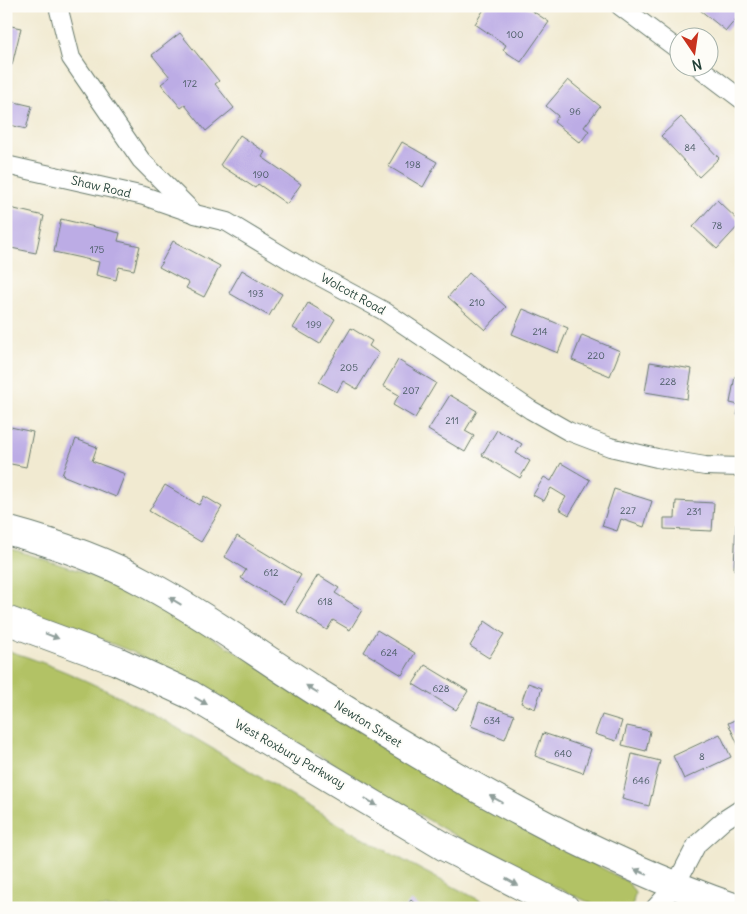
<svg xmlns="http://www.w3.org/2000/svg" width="747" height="914" font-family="Delius,sans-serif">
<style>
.green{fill:#b2c265;stroke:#68804c}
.building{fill:#bcace5}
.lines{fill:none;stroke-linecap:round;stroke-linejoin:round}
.street-casing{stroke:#687a6b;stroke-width:20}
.primary-casing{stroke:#687a6b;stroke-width:30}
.street{stroke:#fff;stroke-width:18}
.primary{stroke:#fff;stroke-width:28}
.oneway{fill:#8f9e9a}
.labels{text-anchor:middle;stroke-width:4;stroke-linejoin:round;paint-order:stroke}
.number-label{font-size:10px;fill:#465960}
.street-label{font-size:12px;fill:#1f3d34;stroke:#fdfcf7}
</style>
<rect width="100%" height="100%" fill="#fdfcf7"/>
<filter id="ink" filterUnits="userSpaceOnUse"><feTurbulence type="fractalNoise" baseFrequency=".02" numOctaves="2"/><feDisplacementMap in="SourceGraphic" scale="10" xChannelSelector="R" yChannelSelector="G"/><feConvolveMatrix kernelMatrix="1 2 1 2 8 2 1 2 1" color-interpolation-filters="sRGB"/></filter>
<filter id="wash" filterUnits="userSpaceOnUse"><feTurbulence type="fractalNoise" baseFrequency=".0096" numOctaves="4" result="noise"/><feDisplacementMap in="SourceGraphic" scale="20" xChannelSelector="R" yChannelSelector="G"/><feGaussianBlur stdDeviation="1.12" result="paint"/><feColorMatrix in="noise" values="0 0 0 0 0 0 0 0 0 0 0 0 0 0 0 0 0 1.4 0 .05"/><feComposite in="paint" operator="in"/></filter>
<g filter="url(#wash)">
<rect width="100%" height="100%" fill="#f1ead1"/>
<g class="green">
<path d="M6,547L83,572L173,614L569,850L628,882L635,893L632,908H601L521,871L459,838L196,683L132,652L66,625L6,605Z"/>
<path d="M6,650C115,684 208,747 305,804C367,842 430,875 495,908H6Z"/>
</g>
<g id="blocks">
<g class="building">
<path d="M486,6H525L549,22L521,62L503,50L506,45L475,24Z"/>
<path d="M703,6H741V13L726,31L700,10Z"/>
<path d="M6,25L21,28L12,65L6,64Z"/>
<path d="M180,33L219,81L215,84L234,108L206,131L185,105L181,108L161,84L170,77L152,55Z"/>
<path d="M568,80L600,106L584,127L589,131L580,143L554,122L558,116L546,106Z"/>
<path d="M6,100L32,106L26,129L6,124Z"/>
<path d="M681,117L719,158L699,177L661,136Z"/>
<path d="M240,135L265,152L262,157L301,184L287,204L258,184L255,188L220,165Z"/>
<path d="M402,142L437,162L423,187L388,166Z"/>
<path d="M717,200L741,223L717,249L693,227Z"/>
<path d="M6,207L44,216L36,253L6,247Z"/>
<path d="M61,219L120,233L118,241L140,246L134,270L119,267L116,280L96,275L99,262L54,252Z"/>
<path d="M173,241L220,266L204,297L186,288L189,283L159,267Z"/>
<path d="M242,270L282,294L269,316L229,293Z"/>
<path d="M469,273L506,307L485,330L448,297Z"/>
<path d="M308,303L335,319L320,344L293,328Z"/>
<path d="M523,309L568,328L558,353L512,334Z"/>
<path d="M351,328L372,341L369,346L379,353L357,389L343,381L337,392L319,382Z"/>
<path d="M582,335L620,351L610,376L572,360Z"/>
<path d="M398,360L436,383L415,418L393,405L399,395L383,386Z"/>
<path d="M650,362L692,369L687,399L645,392Z"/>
<path d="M735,376L741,377V416L737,415L739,405L730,403Z"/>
<path d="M450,395L477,411L465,431L474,436L465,452L428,430Z"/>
<path d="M6,426L33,432L26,467L6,463Z"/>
<path d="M497,430L522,444L516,453L530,461L520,478L482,455Z"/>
<path d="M76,439L97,447L92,461L125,474L116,497L62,475Z"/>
<path d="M561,463L590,480L569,515L559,509L566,497L551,488L544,501L533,495L544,477L551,481Z"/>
<path d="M165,485L199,505L204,496L222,507L201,542L149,511Z"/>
<path d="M614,489L652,501L644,527L621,519L617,531L602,526Z"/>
<path d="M676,501L714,503L712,531L664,529V518H675Z"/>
<path d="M736,523H741V570H734Z"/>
<path d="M237,536L301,575L284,604L241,578L246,570L225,557Z"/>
<path d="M318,575L339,588L335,593L362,610L350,630L333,620L327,630L296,611Z"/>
<path d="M485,621L504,634L489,658L470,646Z"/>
<path d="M377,630L415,653L402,675L364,652Z"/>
<path d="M425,665L468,691L456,710L413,684Z"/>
<path d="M528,683L542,688L535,709L521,703Z"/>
<path d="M479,702L514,715L505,739L471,726Z"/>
<path d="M602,715L622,721L616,741L595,734Z"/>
<path d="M741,717V751L728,723Z"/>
<path d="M627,726L650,731L646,751L622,745Z"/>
<path d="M543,733L591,749L583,773L535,756Z"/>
<path d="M720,734L731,757L684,779L673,756Z"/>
<path d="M632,754L660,761L649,806L622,799Z"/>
<path d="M411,900L420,908H405Z"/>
</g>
</g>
</g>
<g filter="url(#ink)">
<use href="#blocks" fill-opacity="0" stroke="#687a6b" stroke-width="1"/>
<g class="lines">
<g class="street-casing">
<g id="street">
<path d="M58,6L71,58L141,160L195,214L227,222L293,262L384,311L531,410L568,431L610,447L657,458L705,466L741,467"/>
<path d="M620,6L680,51"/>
<path d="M700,68L741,99"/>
<path d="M6,165L144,196L190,212"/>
<path d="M655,908L675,886L697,844L724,820L741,809"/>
</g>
</g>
<g class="primary-casing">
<g id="primary">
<path d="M6,530C54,543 102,559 145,583C205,615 260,656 317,692C451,776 586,856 736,908"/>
<path d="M6,620L117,661L191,695L445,847L565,908"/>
</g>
</g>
<use href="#street" class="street"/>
<use href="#primary" class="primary"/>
</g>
<defs><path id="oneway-solid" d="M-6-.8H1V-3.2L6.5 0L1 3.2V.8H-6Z" transform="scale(1.25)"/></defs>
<g class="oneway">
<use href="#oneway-solid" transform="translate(175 601) rotate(-149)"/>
<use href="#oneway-solid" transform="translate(52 636) rotate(21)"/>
<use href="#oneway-solid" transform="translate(312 689) rotate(-148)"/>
<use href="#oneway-solid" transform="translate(201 701) rotate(30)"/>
<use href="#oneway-solid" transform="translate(496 799) rotate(-151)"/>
<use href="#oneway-solid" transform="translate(371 802) rotate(32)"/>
<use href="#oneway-solid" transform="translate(641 872) rotate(-157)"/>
<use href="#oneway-solid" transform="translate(512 882) rotate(28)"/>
</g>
</g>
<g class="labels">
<g class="number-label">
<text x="515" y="38">100</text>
<text x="190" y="87">172</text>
<text x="575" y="115">96</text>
<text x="690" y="151">84</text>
<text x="413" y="168">198</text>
<text x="261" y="178">190</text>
<text x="717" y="229">78</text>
<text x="97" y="253">175</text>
<text x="256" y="297">193</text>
<text x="477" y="306">210</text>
<text x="314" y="328">199</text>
<text x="540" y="335">214</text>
<text x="596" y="359">220</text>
<text x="349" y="371">205</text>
<text x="668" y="385">228</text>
<text x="411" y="394">207</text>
<text x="452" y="424">211</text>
<text x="628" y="514">227</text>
<text x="694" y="515">231</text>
<text x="271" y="576">612</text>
<text x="325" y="605">618</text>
<text x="389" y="656">624</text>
<text x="441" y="692">628</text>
<text x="492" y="724">634</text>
<text x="563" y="757">640</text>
<text x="702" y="760">8</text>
<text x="641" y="784">646</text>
</g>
<g class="street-label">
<text transform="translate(101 187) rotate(13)" y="4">Shaw Road</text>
<text transform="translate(353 294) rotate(29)" y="4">Wolcott Road</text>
<text transform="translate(368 724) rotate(32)" y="4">Newton Street</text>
<text transform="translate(290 754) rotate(30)" y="4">West Roxbury Parkway</text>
</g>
</g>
<rect width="747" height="914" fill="none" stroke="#fdfcf7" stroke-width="25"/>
<g transform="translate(694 52) rotate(167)"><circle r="24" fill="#fdfcf7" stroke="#a4b0a9"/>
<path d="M0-4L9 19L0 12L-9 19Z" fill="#c8321e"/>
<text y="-8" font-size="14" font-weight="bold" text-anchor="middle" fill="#1f3d34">N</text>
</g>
</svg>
